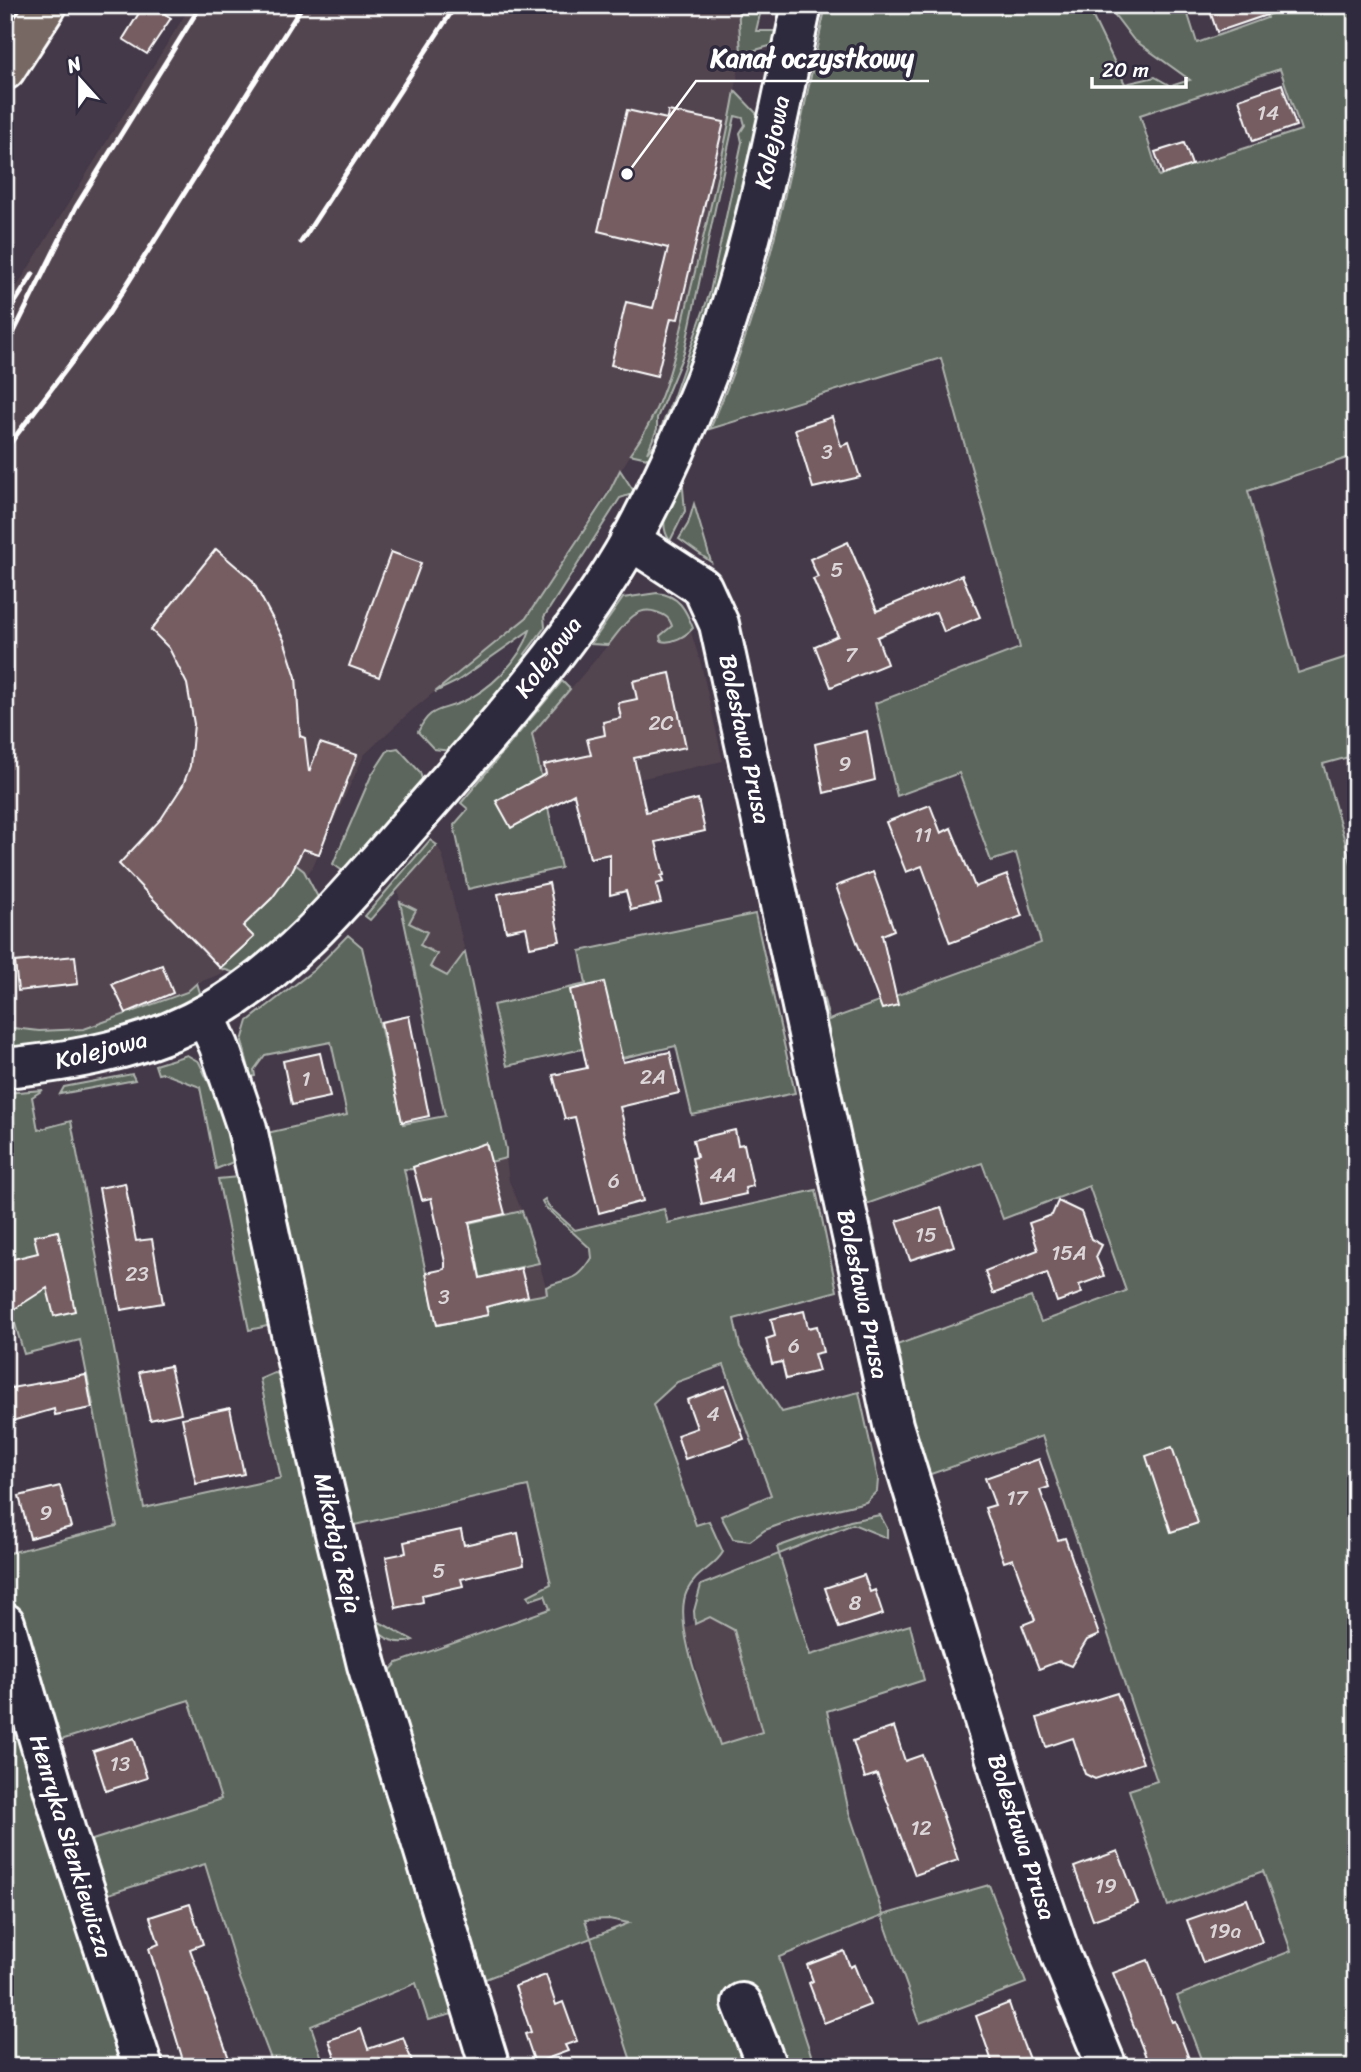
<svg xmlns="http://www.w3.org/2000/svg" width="1361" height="2072" font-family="Sriracha,sans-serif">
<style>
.built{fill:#524450}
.green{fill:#5b665b;stroke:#adb2ad;stroke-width:2;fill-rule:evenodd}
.building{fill:#745d62;stroke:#fff;stroke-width:2}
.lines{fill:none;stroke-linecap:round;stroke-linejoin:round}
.minor-casing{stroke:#fff;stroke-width:44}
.major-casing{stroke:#fff;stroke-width:44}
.minor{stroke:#2f2a3d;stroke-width:38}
.major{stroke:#776864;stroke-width:38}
.rail{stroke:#fff;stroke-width:5}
.labels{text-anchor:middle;stroke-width:7;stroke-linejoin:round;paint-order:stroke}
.number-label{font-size:21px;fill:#dcd6d8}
.street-label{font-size:24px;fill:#fff;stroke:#2f2a3d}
.leader{fill:none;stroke:#fff;stroke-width:2.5}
.callout-dot{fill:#fff;stroke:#2f2a3d;stroke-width:2.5}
.callout-label{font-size:26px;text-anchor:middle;font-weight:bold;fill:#fff;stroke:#2f2a3d;stroke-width:7;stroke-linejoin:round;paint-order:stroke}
</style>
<rect width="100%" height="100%" fill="#443948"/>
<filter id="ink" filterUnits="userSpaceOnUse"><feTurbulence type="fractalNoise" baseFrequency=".0143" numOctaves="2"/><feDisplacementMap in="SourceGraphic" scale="14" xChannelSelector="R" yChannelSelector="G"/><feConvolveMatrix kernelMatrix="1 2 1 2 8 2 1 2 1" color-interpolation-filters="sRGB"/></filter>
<g filter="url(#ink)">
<g class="built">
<path d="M191,5H738L741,54L728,135L667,383L642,437L526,618L411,711L364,755L313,866L267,933L226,972L197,983L187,992L84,1029L39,1031L5,1027V306Z"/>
<path d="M643,604L684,610L701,664L723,761L545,799L532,734Z"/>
<path d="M437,845L443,857L465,952L447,976L430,967L409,923L416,910L400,902L398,889Z"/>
<path d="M506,1158L509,1181L522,1211L469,1223L458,1170Z"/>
<path d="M539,1263L548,1293L499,1303L492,1273Z"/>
<path d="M710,1617L734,1630L762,1732L720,1745L684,1628Z"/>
</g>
<g class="green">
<path d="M738,5H771L761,10L756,31H779L777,44L741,54Z"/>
<path d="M826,5H1077L1080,12L1087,5L1125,84L1155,77L1171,86L1190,80L1133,39L1107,5H1185L1197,43L1267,18L1263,5H1356V455L1248,491L1298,673L1356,654V755L1323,764L1356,880V2067H1204L1177,1996L1291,1951L1263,1871L1168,1906L1129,1790L1157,1781L1042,1436L925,1476L862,1225L871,1221L897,1345L1031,1297L1041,1322L1126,1291L1089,1186L1003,1219L982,1163L858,1207L809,946H811L829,1020L1041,943L1016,853L991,861L959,773L897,796L875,703L1020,648C997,550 966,455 941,358L710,429C770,294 795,148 826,5ZM1280,69L1301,130L1159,176L1140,115Z"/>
<path d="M735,91L760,117L739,212L703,337L652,459L630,454C668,404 678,340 693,280C708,217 724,155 735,91ZM735,116L743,118L745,125L740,133L742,142L710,292L672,401L655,443L647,453L657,429V418L684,353Z"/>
<path d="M620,470L635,493L620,498L544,617L545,627L525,654L530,657L451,751L434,749L418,732C430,707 438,712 460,703C489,691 521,660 530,630L456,682L435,692L526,618L608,494Z"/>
<path d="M682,477L685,511L670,541C655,520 673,498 682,477Z"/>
<path d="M694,504L711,562L679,539L688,524Z"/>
<path d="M657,593C679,595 686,610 693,628C686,636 672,644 661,641L660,636L672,626C669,617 665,615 656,612C634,604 621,630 608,645L591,644L623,598Z"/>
<path d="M562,681L570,689L532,734L561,868L468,889L454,825L468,809L461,803Z"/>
<path d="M398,748L420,772L423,783L344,872L333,864L371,776L388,750Z"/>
<path d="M430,840L437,845L370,920L365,916Z"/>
<path d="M295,864L304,871L320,901L276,942L235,973L220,968L253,938L243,926L272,898Z"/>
<path d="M400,902L416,910L409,923L427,932L420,945L437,954L430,967L447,976L465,952L506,1149V1158L458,1170L404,1169L437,1325L488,1315L469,1223L522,1211L539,1263L493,1273L499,1303L547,1294L546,1287C570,1276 576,1284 592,1258L591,1249L545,1207L542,1201L545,1199L549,1207L575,1230L664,1209L668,1223L816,1190L837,1291L734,1319L740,1347L782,1412L859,1392L878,1479L877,1491L866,1502L795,1519L765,1530L750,1541L733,1539L721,1516L771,1495L724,1365L677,1382L653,1404L696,1525L709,1521L723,1552C715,1567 696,1572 687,1591C671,1624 709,1710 720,1745L762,1732L734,1630L710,1617L695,1624L694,1611L701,1585L779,1554L777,1547L850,1521L880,1515L887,1528V1538L853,1524L779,1554L810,1655L910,1625L924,1680L827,1711L849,1812L883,1915L989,1885L1026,1983L920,2023L882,1916L779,1957L815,2067H784L747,1984L740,1985L757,2067H633L591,1938L470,1985L387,1674L397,1663L550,1609L545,1595L530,1600L527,1596L551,1584L528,1486L350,1526L370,1617L413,1640C395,1647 383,1637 370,1625L267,1133L347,1115L331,1042L265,1055L254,1070L255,1076L251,1077L242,1041L248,1021L314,970L348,935L362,947L403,1124L445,1116ZM609,1919L629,1923L591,1938L585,1920Z"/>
<path d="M755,914L795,1093L692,1115L676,1046L604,1062L600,1045L507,1066L493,1005L586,984L580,951Z"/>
<path d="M197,983L201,996C138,1026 75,1044 5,1048V1027L39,1031L84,1029L187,992Z"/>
<path d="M187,1055L199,1062L211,1087L219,1084L238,1160L216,1169L200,1087L163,1073L158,1074L155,1065Z"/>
<path d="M132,1074L135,1080L60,1094L64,1087Z"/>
<path d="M43,1090L32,1097L38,1130L71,1121L144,1508L281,1478L260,1379L274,1373L281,1374L461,2012L428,2020L416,1983L311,2026L325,2067H274L240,1978L205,1864L99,1897L83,1843L221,1799L189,1700L48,1744L5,1598V1554L117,1526L80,1340L24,1354L5,1290V1093Z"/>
<path d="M238,1177L281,1323L249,1330L218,1179Z"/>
<path d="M5,1655L131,2067H5Z"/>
</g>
<g class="building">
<path d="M144,5H152L171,18L147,54L123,39Z"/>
<path d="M1208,5H1283L1284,9L1217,32Z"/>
<path d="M1282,84L1296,126L1253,141L1239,99Z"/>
<path d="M627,110L667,119L668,111L724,122L678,319L671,318L657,376L611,365L626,302L653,308L668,248L598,231Z"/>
<path d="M1184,143L1192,165L1163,175L1155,152Z"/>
<path d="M832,417L841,446L849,443L860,477L813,488L795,429Z"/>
<path d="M848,542L877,611L962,575L980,617L944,632L936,612L877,637L887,664L831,687L815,646L838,636L813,579L818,577L810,559Z"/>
<path d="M216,549L252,580L284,640L296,677L300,736L305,738L309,772L320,743L357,755L319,854L303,849L292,871L272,898L243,926L254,937L220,968L119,864L161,819L183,785L190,766L194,724L187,684L169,648L151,630Z"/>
<path d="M391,552L421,563L379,677L349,666Z"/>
<path d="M670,673L686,747L634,758L646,812L698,799L705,831L656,842L664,875L661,876L663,882L656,884L661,903L631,910L626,891L610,895V854L590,858L574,794L511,828L496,801L546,774L544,765L591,755L587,739L605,735L603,722L621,718L618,703L637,699L633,681Z"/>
<path d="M867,731L875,780L824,793L815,744Z"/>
<path d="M930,805L941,833L951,828L975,887L1007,875L1022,916L950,943L922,866L906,872L886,822Z"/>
<path d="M873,872L894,930L882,935L898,1005L882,1009L836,886Z"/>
<path d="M549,883L560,941L530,947L526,927L506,931L498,894Z"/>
<path d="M75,956L78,984L18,991L15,962Z"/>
<path d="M162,965L173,993L126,1013L112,984Z"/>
<path d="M604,982L623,1062L670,1052L679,1093L620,1107L643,1201L599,1213L575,1117L565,1119L553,1075L587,1068L570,990Z"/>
<path d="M409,1016L429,1116L402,1122L381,1022Z"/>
<path d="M320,1053L330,1097L292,1105L283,1061Z"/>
<path d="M735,1130L738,1145L744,1144L753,1186L745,1188L746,1194L702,1204L692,1158L697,1157L693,1140Z"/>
<path d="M486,1143L505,1214L469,1222L480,1278L521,1268L528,1296L486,1307L488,1315L437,1325L426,1273L445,1269V1262L431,1198L422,1200L413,1167Z"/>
<path d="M125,1183L136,1241L152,1239L163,1303L121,1310L99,1188Z"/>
<path d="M1058,1201L1081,1212L1091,1239L1102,1245L1096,1257L1104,1276L1079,1285L1082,1293L1057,1302L1047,1273L993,1294L985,1271L1038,1250L1029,1223L1052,1215Z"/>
<path d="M941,1207L954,1246L910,1260L897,1221Z"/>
<path d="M58,1231L75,1311L54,1316L47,1288L5,1315V1261L38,1253L34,1236Z"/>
<path d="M804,1311L808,1328L817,1326L823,1352L814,1354L819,1371L786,1379L782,1362L772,1364L766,1339L775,1336L771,1319Z"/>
<path d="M170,1366L181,1413L150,1420L139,1372Z"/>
<path d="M86,1375L92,1408L55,1415L54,1409L5,1423V1389Z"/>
<path d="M725,1386L744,1439L685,1459L677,1435L697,1428L687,1400Z"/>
<path d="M230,1408L244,1474L196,1484L182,1418Z"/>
<path d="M1172,1447L1198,1523L1171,1532L1146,1456Z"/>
<path d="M1039,1459L1049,1487L1040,1490L1058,1540L1065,1538L1099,1635L1087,1640L1071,1666L1059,1661L1039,1669L1022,1625L1035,1620L1013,1559L1004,1562L985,1508L995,1505L985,1478Z"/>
<path d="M60,1486L71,1527L30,1538L19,1496Z"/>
<path d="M461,1530L464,1545L518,1533L524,1565L461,1579L463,1586L422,1595L423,1602L396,1608L386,1557L406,1553L404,1542Z"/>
<path d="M864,1575L870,1592L875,1590L883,1614L839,1628L825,1588Z"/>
<path d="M1117,1693L1143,1763L1095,1779L1085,1774L1073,1738L1046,1747L1037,1718Z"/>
<path d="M894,1727L905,1761L922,1755L958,1860L915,1875L877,1774L865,1778L853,1741Z"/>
<path d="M134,1738L147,1778L106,1791L93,1751Z"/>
<path d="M1118,1851L1138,1904L1093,1920L1074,1867Z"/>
<path d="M1247,1899L1262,1942L1203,1963L1187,1920Z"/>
<path d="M190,1904L203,1944L190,1949L232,2067H185L149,1948L159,1944L150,1917Z"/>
<path d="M844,1951L850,1967L854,1965L870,2005L824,2023L809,1983L813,1981L807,1965Z"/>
<path d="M1148,1960L1172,2022L1175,2021L1192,2067H1150L1113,1973Z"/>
<path d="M546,1975L556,2005L563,2002L577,2041L565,2045L568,2051L535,2063L525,2034L531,2032L515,1986Z"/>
<path d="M1009,2003L1019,2033L1032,2067H994L976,2016Z"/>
<path d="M361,2029L368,2049L403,2037L414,2067H329V2063L336,2060L329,2040Z"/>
</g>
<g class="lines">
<g class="minor-casing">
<g id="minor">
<path d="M630,540L702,587L719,624L893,1425L1016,1824L1061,1956L1107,2067"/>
<path d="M205,1015L219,1046L247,1128L324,1488L367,1665L490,2067"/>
<path d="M5,1068C76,1061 147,1048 209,1013C289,968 347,897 406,829C486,738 572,645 632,538C658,490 681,440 701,390C751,267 774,134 802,5"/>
<path d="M5,1623L66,1832L143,2067"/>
<path d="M742,2003L767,2067"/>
</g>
</g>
<g class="major-casing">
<path id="major" d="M5,70L47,5"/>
</g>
<use href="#minor" class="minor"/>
<use href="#major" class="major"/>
<g class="rail">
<path d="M301,242L456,5"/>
<path d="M5,318L33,274"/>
<path d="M5,350L76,207L201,5"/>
<path d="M5,450L109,313L303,5"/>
</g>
</g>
</g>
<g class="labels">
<g class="number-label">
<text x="1268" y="120">14</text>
<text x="827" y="459">3</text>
<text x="837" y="577">5</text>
<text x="851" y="662">7</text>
<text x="661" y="730">2C</text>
<text x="845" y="771">9</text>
<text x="923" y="842">11</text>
<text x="653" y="1084">2A</text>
<text x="306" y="1086">1</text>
<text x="723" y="1182">4A</text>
<text x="614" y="1188">6</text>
<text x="926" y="1242">15</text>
<text x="1069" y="1260">15A</text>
<text x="137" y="1281">23</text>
<text x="444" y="1304">3</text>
<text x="794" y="1353">6</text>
<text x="713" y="1421">4</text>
<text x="1017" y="1505">17</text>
<text x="46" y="1520">9</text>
<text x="439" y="1578">5</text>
<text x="855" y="1610">8</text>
<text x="120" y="1771">13</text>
<text x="921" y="1835">12</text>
<text x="1106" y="1893">19</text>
<text x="1225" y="1938">19a</text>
</g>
<g class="street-label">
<text transform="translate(772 142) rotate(-78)" y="8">Kolejowa</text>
<text transform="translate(548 657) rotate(-53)" y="8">Kolejowa</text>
<text transform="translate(745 739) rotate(78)" y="8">Bolesława Prusa</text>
<text transform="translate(101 1050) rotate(-14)" y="8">Kolejowa</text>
<text transform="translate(863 1294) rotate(78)" y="8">Bolesława Prusa</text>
<text transform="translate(338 1543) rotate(77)" y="8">Mikołaja Reja</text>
<text transform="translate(1022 1837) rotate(72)" y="8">Bolesława Prusa</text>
<text transform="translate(71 1846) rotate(73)" y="8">Henryka Sienkiewicza</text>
</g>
</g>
<path class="leader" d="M627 174L696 81H929"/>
<circle class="callout-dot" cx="627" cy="174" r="7"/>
<g class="callout-label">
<text x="812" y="67">Kanał oczystkowy</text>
</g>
<rect width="1361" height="2072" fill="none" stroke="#2f2a3d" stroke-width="28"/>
<rect x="14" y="14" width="1333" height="2044" fill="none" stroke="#fff" stroke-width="2.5" filter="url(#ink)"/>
<g transform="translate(80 80) rotate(339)" stroke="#2f2a3d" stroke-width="5" paint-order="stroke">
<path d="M0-5L12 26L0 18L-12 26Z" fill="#ffffff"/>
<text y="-10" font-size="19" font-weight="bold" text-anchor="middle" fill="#ffffff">N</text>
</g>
<path d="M1092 77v10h94v-10" fill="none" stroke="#ffffff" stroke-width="3.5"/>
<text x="1102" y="77" font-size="21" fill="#ffffff" stroke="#2f2a3d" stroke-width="5" paint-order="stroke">20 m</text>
</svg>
